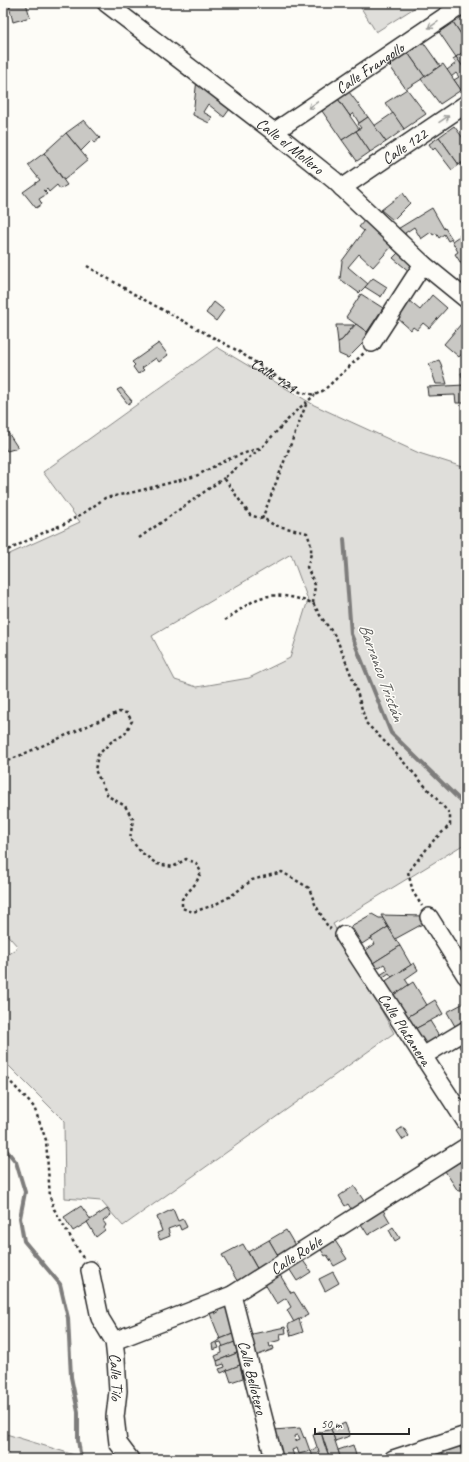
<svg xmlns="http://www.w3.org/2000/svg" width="469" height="1462" font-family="Caveat,sans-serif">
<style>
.green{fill:#dfdeda;stroke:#858482;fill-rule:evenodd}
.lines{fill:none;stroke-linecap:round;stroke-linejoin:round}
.stream{stroke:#7e7d7b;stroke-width:4}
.building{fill:#c9c8c4;stroke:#2b2b2b;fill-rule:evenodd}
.minor-casing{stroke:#2b2b2b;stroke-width:20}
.path{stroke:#2b2b2b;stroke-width:2.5;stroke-dasharray:3 3;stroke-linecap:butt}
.minor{stroke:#fdfcf7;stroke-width:17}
.oneway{stroke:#9e9e9b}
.labels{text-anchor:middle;stroke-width:3;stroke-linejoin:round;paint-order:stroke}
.street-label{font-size:16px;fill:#2b2b2b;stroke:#fdfcf7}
.water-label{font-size:17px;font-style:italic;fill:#5b5b5a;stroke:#fdfcf7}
</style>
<rect width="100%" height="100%" fill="#fdfcf7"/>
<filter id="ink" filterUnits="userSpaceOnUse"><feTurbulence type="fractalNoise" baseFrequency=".025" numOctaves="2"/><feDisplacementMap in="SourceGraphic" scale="8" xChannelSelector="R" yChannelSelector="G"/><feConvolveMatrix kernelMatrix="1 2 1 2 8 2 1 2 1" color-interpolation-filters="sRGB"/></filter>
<g filter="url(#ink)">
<g class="green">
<path d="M358,3H422L376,32Z"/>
<path d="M217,347L314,405L419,453L466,468V843L333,924L394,1033L123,1226L101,1201L65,1198L64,1121L3,1060V958L18,947L3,930V557L80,522L43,472ZM291,554L308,600L290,658L249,678L197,687L175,680L152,636Z"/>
<path d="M3,1433L81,1457V1459H3Z"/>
</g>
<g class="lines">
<g class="stream">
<path d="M344,539L351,634L391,733L466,806"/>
<path d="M3,1146L16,1162L25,1192L20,1218L24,1241L60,1284L68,1318L71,1377L78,1412V1440L81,1459"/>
</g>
</g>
<g class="building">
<path d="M18,3H26L30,17L13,22L9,5Z"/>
<path d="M466,13V34L464,31L461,34L453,22Z"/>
<path d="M453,22L466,42V50L456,57L439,32Z"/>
<path d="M423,42L440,66L425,77L408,53Z"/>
<path d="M466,50V71L456,57Z"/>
<path d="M408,53L425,77L406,89L389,65Z"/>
<path d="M456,57L466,71V87L461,90L454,80L459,77L456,73L451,77L447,70L456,63L453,59Z"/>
<path d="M443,64L461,90L440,104L421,79Z"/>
<path d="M197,79L232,106L224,117L208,104L203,112L212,117L209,123L193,115Z"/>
<path d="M407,89L426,114L404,129L385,103Z"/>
<path d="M349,92L368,117L359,123L353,113L350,116L338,99Z"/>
<path d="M338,99L359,129L342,140L322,111Z"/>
<path d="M393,113L404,129L386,142L374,126Z"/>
<path d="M368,117L386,142L370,152L356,131L361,128L358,124Z"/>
<path d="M84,120L100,138L94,143L92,140L81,151L66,133Z"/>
<path d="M454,126L466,142V159L459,165L439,137Z"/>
<path d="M356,131L370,152L357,161L342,140Z"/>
<path d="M66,133L88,160L64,180L44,153Z"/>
<path d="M439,137L459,165L452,170L435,148L433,150L429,144Z"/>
<path d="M44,153L67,185L60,189L57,185L49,192L47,189L45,191L43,190L47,194L39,199L42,204L36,208L23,192L40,180L28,165Z"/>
<path d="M466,160V170L461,164Z"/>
<path d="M403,193L410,203L393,220L381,210Z"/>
<path d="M432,208L444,229L445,228L452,239L448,241L444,234L439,238L436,233L433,235L431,232L421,239L414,227L405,233L406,235L403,237L396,230Z"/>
<path d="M364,221L393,245L373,267L359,254L348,267L368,284L359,293L340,279L342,261L364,231L359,227Z"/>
<path d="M466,229V262L462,265L455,254L458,252L452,241L465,232L464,230Z"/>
<path d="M398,253H401L407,259L412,268L410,272L393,258Z"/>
<path d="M373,278L387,287L381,297L365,287Z"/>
<path d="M361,294L383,308L367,332L346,317Z"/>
<path d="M432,295L447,308L429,328L423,323L417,330L413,327L411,330L396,317L408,300L420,310Z"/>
<path d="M214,302L224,310L216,321L206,313Z"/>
<path d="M356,324L371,335L348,358L339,354L338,342L342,340Z"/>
<path d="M461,324L466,328V349L459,357L444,344Z"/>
<path d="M336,325H354L342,340L338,342Z"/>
<path d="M159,343L168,355L159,362L156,358L142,368L144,370L138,374L133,367L135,365L132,362Z"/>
<path d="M439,360L441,364L447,384H436L429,364Z"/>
<path d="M466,371V385H464L461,373Z"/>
<path d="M464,385H466V403H456L455,395L428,396L427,387Z"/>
<path d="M121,388L132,401L128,404L117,390Z"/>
<path d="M3,425L18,448L7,451L3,445Z"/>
<path d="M372,914L379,918H383L388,927L362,944L351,926Z"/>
<path d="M381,915L424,916L428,921L395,939Z"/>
<path d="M388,927L400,946L373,963L366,950L375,944L371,938Z"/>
<path d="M400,946L411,965L392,977L389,973L382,978L380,975L388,970L384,964L376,969L373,963Z"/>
<path d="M414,963L418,970L405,979L409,985L392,996L384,982Z"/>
<path d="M413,982L427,1005L406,1018L392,996Z"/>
<path d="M435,1000L443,1014L413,1030L406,1018Z"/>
<path d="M466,1002V1023L456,1028L447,1012Z"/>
<path d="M430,1021L440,1037L425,1045L413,1030Z"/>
<path d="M466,1035V1057L465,1058L456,1040Z"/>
<path d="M403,1127L409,1136L403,1140L397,1131Z"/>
<path d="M466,1158V1170L460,1162Z"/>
<path d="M460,1162L466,1170V1181L461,1184L465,1188L458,1191L445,1171Z"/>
<path d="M354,1186L366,1204L353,1212L348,1204L345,1206L339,1196Z"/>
<path d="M81,1206L91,1220L73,1231L64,1217Z"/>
<path d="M107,1209L111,1215L103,1221L106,1225L104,1228L105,1230L96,1237L87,1222Z"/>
<path d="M173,1209L178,1221L183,1219L187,1227L181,1230L179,1225L168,1229L170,1236L160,1240L157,1233L162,1231L157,1217Z"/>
<path d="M383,1210L390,1222L368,1235L361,1224Z"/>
<path d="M393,1227L400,1238L395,1241L389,1230Z"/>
<path d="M286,1230L297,1249L280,1259L269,1240Z"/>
<path d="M334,1239L347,1259L334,1266L327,1255L325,1256L320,1248Z"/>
<path d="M269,1240L280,1259L259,1272L248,1252Z"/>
<path d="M243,1244L259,1272L239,1284L222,1255Z"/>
<path d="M302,1259L311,1272L297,1281L288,1267Z"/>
<path d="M333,1272L339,1283L325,1291L319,1279Z"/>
<path d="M280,1275L291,1293L294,1292L308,1315L294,1322L287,1310L291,1307L286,1298L277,1304L265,1284Z"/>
<path d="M226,1305L233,1334L220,1339L209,1311ZM219,1309L220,1311L215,1314L214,1311Z"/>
<path d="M299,1319L303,1332L291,1336L288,1326L289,1324Z"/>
<path d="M285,1327L286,1333L280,1334L281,1340L269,1343L270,1347L273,1346L274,1349L253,1357L248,1335Z"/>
<path d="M233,1334L235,1342L223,1347L221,1342L217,1343L219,1348L213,1350L212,1344L220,1340V1339Z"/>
<path d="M235,1342L237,1353L217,1361L215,1356L222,1353L221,1347Z"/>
<path d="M237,1353L240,1365L221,1373L219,1369L225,1367L224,1364L218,1366L217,1361Z"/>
<path d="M240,1365L243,1378L231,1382L227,1370Z"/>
<path d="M345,1423L350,1436L335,1441L331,1429Z"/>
<path d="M300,1428L304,1438L305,1437L310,1451L299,1454L297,1448L292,1450L294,1456L282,1459L274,1430ZM298,1435L300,1439L295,1441L294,1436Z"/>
<path d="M331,1429L341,1459H330L321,1432Z"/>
<path d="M321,1432L324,1443L330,1459H321L313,1435Z"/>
<path d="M466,1440V1458L458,1443Z"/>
<path d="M458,1443L466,1459H446L440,1449Z"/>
<path d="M353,1445L357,1459H341L338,1450Z"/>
<path d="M318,1448L321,1459H313L311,1450Z"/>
<path d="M440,1449L446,1459H422L424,1455Z"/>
<path d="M297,1455L298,1459H285Z"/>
</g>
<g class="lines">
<g class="minor-casing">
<g id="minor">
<path id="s2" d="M106,3L274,132L334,180L423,264L466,299"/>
<path id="s3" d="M274,132L465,3"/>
<path id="s4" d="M342,188L466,104"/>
<path d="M372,343L423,264"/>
<path d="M429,917L466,976"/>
<path id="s5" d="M344,935L466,1122"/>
<path d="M423,1056L466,1030"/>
<path id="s6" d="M90,1270L100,1318L114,1341L116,1359L118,1391L115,1417L118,1443L130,1459"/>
<path id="s7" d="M232,1295L274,1459"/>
<path id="s8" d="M114,1341L232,1295L466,1147"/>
<path d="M393,1459L466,1435"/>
</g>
</g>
<g class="path">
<path id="s1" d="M87,266L141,298L238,351L300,392L315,395L324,390L364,353"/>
<path d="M262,519L307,402"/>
<path d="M139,538L224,478"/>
<path d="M3,549L6,551L47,531L66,523L87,511L105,498L134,492L196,476L226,460L259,448"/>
<path d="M313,603L315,585L307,567C312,552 313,549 307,533L274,525L266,520L250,515L224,478L261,448L297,410L315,395"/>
<path d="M225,620C235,614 249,602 260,598C278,592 296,598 313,603L321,617L336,637L355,685L366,723L392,749L450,814V825L434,840L408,872L413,892L422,906"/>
<path d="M3,763L119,712L127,713L132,721L125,734L111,742L98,755L95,770L108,796L125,806L133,819L130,839L142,853L157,864L173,867L186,859L196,863L201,872L196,883L182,899V908L193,912L214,905L231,896L252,880L282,872L309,888L315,904L328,927L331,929"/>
<path d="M3,1074L34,1107L46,1140L50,1197L54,1209L83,1258"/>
</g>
<use href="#minor" class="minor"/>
</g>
<defs><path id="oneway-shaft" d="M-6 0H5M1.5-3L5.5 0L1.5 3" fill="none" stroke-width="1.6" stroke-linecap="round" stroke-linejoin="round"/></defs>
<g class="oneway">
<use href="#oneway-shaft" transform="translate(433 25) rotate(146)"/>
<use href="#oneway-shaft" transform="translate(313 105) rotate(146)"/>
<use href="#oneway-shaft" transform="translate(444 119) rotate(-34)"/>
</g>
</g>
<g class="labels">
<g class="street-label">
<text dy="6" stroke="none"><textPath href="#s3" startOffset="115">Calle Frangollo</textPath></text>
<text dy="6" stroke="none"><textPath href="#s2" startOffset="233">Calle el Mollero</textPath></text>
<text dy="6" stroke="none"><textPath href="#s4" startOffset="75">Calle 122</textPath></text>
<text dy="6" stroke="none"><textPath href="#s1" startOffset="217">Calle 121</textPath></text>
<text dy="6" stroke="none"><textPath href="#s5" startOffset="112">Calle Platanera</textPath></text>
<text dy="6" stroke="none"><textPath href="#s8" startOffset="202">Calle Roble</textPath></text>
<text dy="6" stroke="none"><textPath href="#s6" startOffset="112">Calle Tilo</textPath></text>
<text dy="6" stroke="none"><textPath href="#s7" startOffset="85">Calle Bellotero</textPath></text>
</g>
<g class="water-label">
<text transform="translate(382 672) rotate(70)" y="6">Barranco Tristán</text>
</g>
</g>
<rect width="469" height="1462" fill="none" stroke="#fdfcf7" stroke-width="16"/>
<rect x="8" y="8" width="453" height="1446" fill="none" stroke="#2b2b2b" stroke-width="1.5" filter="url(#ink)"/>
<path d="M315 1428v6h94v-6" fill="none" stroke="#2b2b2b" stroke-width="2"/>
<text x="321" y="1428" font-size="12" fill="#2b2b2b" stroke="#fdfcf7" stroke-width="3" paint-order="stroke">50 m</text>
</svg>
